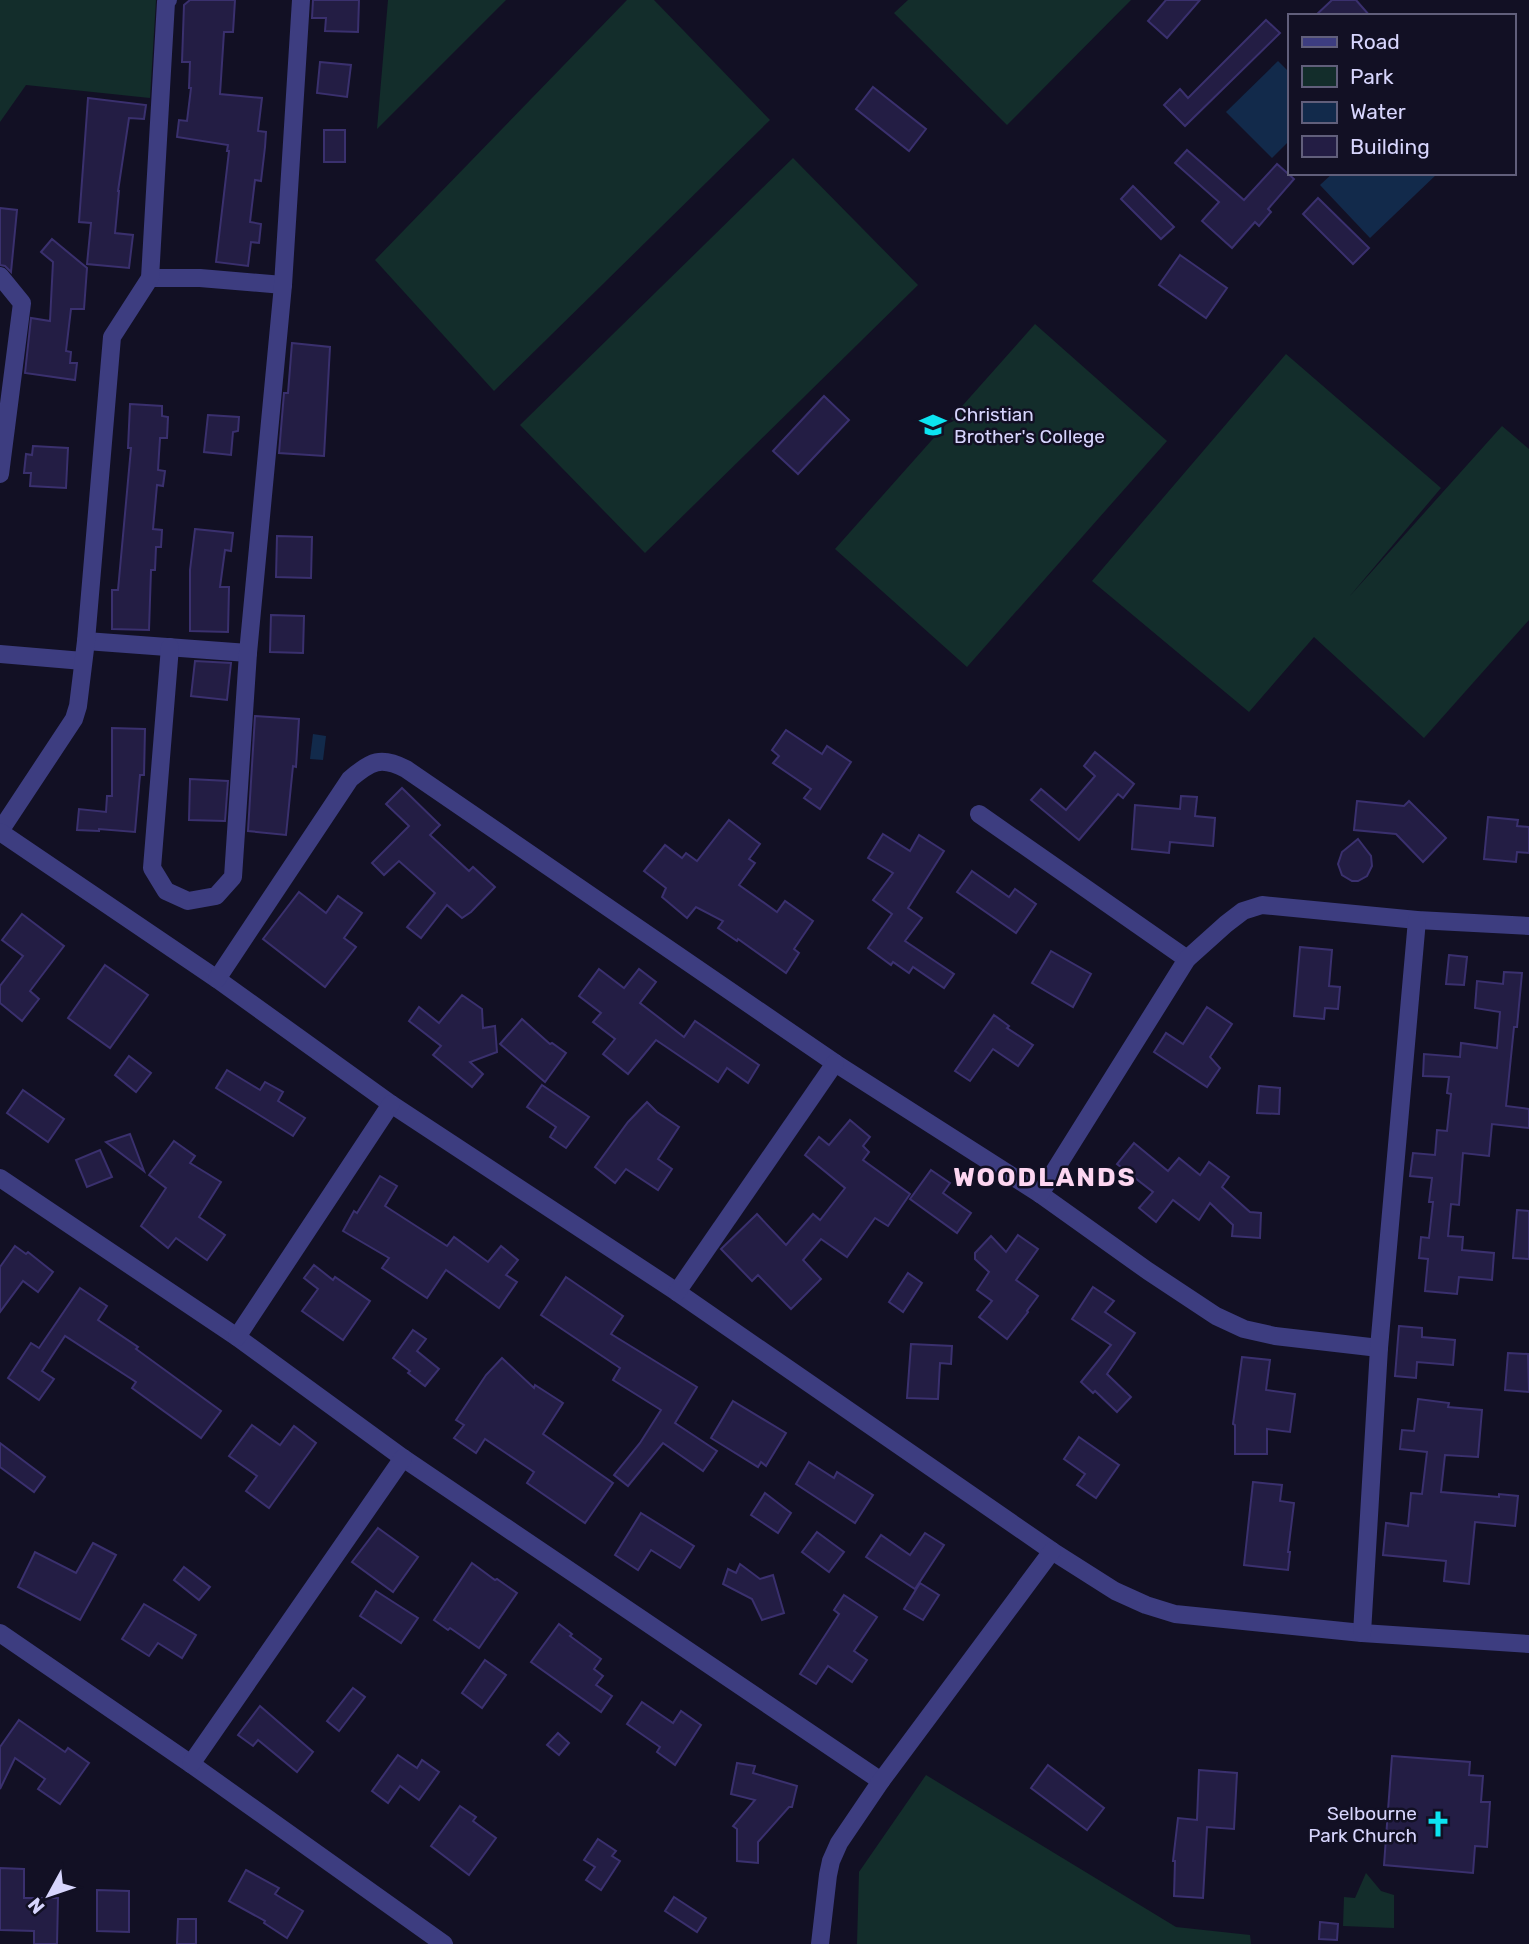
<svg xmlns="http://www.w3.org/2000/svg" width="1529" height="1944" font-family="Rubik,sans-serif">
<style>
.green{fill:#132d2b}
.water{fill:#122a4b}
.building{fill:#231d44;stroke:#3a306e;stroke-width:2}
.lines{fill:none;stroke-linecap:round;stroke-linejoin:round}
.street{stroke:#3d3d80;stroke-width:18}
.labels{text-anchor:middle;stroke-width:5;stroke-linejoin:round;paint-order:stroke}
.poi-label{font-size:19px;fill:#d7d5fd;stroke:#121024;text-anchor:start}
.district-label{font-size:26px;font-weight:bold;letter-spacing:2px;fill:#fdd6f1;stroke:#121024}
</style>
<rect width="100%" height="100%" fill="#121024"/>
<g class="green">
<path d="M0,0H156L150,98L26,85L0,122Z"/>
<path d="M388,0H506L377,129Z"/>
<path d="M627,0H654L770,120L494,391L375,260Z"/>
<path d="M908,0H1131L1007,125L894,13Z"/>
<path d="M793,158L918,285L645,553L520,425Z"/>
<path d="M1035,324L1167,441L967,667L835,549Z"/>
<path d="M1286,354L1441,488L1349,597L1502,426L1529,449V620L1424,738L1314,637L1249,712L1092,581Z"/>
<path d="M926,1775L1176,1927L1250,1935L1251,1944H857L859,1872Z"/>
<path d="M1366,1873L1381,1891L1394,1895V1928L1343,1926L1344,1897L1355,1898Z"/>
</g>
<g class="water">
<path d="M1278,61L1289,72V141L1272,158L1226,112Z"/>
<path d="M1333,173H1438L1370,238L1320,185Z"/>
<path d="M313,734L326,736L323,760L310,759Z"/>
</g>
<g class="building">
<path d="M190,0H235L233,32H224L220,94L262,98L258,131L266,132L265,147L261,181L255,180L250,222L261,224L259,243L251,242L248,266L216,262L229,151H227L228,145L177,137L179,120L187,121L191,88H189L190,62H182L184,5Z"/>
<path d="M313,0H359L358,32L325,31L326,18H312Z"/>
<path d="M1166,0H1200L1167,38L1148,21Z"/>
<path d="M1332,0H1356L1370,16H1315Z"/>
<path d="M1266,20L1280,33L1185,126L1164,105L1180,89L1188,98Z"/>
<path d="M320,62L351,65L347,97L317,93Z"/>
<path d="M873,87L926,129L909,151L856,109Z"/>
<path d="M88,98L146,105L144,119L129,118L118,191H119L115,233L133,235L129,268L87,264L91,223L79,222Z"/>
<rect x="324" y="130" width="21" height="32"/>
<path d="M1187,150L1244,200L1277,164L1294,179L1268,209L1271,212L1259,226L1255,222L1232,248L1202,221L1219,202L1175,163Z"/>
<path d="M1133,186L1174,227L1161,239L1121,199Z"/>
<path d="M1318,198L1369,248L1353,264L1303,214Z"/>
<path d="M0,208L17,210L11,272L5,266L0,265Z"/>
<path d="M52,239L87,268L84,309H71L66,351L71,352L70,363H77L75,380L25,373L31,318L50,321L53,262L41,252Z"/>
<path d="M1180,255L1227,288L1206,318L1159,285Z"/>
<path d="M292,343L330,347L324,456L279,453L284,393H288Z"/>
<path d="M824,396L849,420L798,474L773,451Z"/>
<path d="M130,404L162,406V416L168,417L167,438H160L158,470L165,471L163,486L157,485L153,529L162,530L161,547H156L155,570H151L149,630L112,629V590H118L131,448H128Z"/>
<path d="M208,415L239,417L238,431L233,432L231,455L204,452Z"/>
<path d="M33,446L68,448L66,488L30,486L31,473H24L26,454L32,455Z"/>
<path d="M195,529L233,533L231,551L225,550L220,587H229L228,632L190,631V570Z"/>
<path d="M277,536L312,537L311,578L276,577Z"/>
<path d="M271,615L304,616L303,653L270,652Z"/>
<path d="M195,661L231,663L227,700L191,696Z"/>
<path d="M255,716L299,719L296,767L293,766L286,835L248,831Z"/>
<path d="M112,728L145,729L144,775H140L135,832L99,829V831L77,830L79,809L106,812L107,796H112Z"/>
<path d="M786,730L822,754L827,746L851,762L820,809L804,798L811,789L773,763L779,756L772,750Z"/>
<path d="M1095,752L1134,784L1123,798L1118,794L1079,840L1031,800L1041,789L1066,810L1095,776L1084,766Z"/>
<path d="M190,779L228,781L225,821L189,820Z"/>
<path d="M402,788L440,825L430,835L469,871L473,867L495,887L471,912L462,918L447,905L421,938L407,927L435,893L399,861L384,875L372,863L409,826L386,804Z"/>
<path d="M1181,796L1197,797L1195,816L1215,818L1213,846L1170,842L1169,853L1132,849L1135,805L1180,809Z"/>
<path d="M1357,801L1404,806L1409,801L1446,838L1423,862L1396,834L1354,830Z"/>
<path d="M1488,817L1518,820L1517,826L1529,827V853L1517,852L1516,862L1484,859Z"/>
<path d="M729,820L760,844L749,859L755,863L739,885L777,912L785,901L813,921L794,949L799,953L786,973L738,939L737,941L718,928L723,921L696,907L687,918L662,897L666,888L644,871L665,845L682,858L686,853L697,861Z"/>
<path d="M883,834L910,851L919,835L944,851L908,908L922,918L905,941L954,974L944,988L913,967L909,973L893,962L891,965L868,948L892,914L873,900L893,873L868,858Z"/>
<path d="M1358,839L1371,856L1372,866L1367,876L1358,881H1352L1342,875L1338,864L1342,852Z"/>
<path d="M972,871L1009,897L1015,889L1036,904L1016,933L957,892Z"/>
<path d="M299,892L326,913L338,896L362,913L344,938L356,947L325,987L263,939Z"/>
<path d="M22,914L64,946L30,991L39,999L22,1021L0,1003V986L23,956L2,940Z"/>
<path d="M1300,947L1332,950L1329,986L1340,987L1338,1009L1325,1008L1324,1019L1294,1016Z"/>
<path d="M1051,951L1091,974L1073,1007L1032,983Z"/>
<path d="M1449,955L1467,957L1464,985L1446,984Z"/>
<path d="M105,965L148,995L110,1048L68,1018Z"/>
<path d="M599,969L624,988L639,969L656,982L640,1003L684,1037L695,1021L759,1065L748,1083L727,1068L718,1082L656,1040L628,1074L603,1054L615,1039L593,1022L601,1013L579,996Z"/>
<path d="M1504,972L1522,973L1517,1027H1514L1506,1106L1529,1109V1128L1492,1124L1489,1156L1463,1153L1459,1205L1451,1204L1448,1236L1463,1237L1462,1250L1494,1253L1492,1280L1459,1277L1457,1294L1425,1291L1428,1259L1419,1258L1421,1237L1429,1238L1433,1202H1429L1432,1178L1410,1176L1413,1153L1435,1155L1437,1130L1447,1131L1451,1094L1447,1093L1449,1077L1423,1076L1424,1054L1460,1057L1461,1043L1497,1048L1500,1012L1475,1008L1477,981L1503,984Z"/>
<path d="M462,995L482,1009L483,1028L495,1026L497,1052L470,1062L483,1074L472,1087L433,1055L441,1046L409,1021L419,1007L439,1023Z"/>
<path d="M1207,1007L1232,1024L1210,1057L1220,1068L1207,1087L1154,1052L1166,1033L1183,1044Z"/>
<path d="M994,1015L1009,1026L1007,1028L1033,1045L1018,1066L993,1049L970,1081L955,1071Z"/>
<path d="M522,1019L550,1044L552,1043L566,1053L545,1082L500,1044Z"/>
<path d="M129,1056L151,1073L136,1092L115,1075Z"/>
<path d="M227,1070L260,1090L265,1082L283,1092L278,1101L305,1118L293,1136L216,1088Z"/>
<path d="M542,1085L589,1117L566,1148L550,1137L556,1127L527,1107Z"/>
<path d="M1259,1086L1280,1088L1279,1114L1257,1113Z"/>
<path d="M23,1090L64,1119L48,1142L7,1113Z"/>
<path d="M647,1102L657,1112L679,1127L658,1159L672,1169L658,1190L626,1169L615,1183L595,1167L628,1122Z"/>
<path d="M850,1120L870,1137L863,1146L869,1152L863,1160L910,1194L888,1226L875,1218L847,1257L821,1239L803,1260L821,1279L791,1309L758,1275L752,1281L721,1249L757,1214L786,1245L813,1214L820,1220L845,1188L805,1155L819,1137L829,1145Z"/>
<path d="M130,1134L144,1171L106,1142Z"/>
<path d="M174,1141L195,1156L190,1163L221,1182L199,1217L225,1235L207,1260L176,1238L168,1248L141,1226L166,1188L149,1175Z"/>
<path d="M1134,1143L1168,1171L1179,1158L1200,1175L1209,1162L1229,1177L1222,1187L1250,1212L1261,1213L1260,1238L1232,1236L1233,1225L1210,1203L1199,1220L1173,1200L1156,1222L1139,1208L1153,1192L1117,1164Z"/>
<path d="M100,1150L112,1177L87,1187L76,1160Z"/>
<path d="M931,1170L950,1183L943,1193L971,1213L957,1233L910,1199Z"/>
<path d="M380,1176L397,1186L385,1206L447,1246L454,1237L488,1262L501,1246L518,1260L506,1275L517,1282L499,1308L446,1270L427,1298L382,1268L389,1258L343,1231L354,1211L357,1213Z"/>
<path d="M1517,1210L1529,1211V1259L1513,1258Z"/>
<path d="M1018,1235L1038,1249L1016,1280L1038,1296L1027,1311L1028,1312L1007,1339L979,1317L992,1301L977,1290L989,1272L975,1259V1253L991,1236L1006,1252Z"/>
<path d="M15,1246L26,1254L28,1252L53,1272L38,1292L23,1281L0,1312V1267Z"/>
<path d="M314,1265L333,1280L335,1277L370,1301L343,1340L302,1311L318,1289L304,1278Z"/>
<path d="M908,1273L922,1283L903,1312L889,1302Z"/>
<path d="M566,1277L623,1316L611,1334L697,1387L675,1423L717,1451L703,1471L663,1443L628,1486L614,1475L640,1443L661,1410L613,1380L620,1368L541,1315Z"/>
<path d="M1093,1287L1114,1301L1105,1312L1135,1333L1107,1374L1131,1397L1117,1412L1095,1391L1093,1393L1081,1382L1111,1345L1072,1319Z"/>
<path d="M80,1288L107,1306L98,1320L138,1347L136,1349L221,1411L201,1438L132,1388L136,1382L65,1336L42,1371L54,1379L39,1400L8,1378L31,1343L39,1348Z"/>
<path d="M1399,1326L1422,1328V1337L1455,1340L1453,1365L1417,1362L1416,1378L1395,1376Z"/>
<path d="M413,1330L426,1339L417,1351L439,1369L425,1386L408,1373L410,1371L393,1358Z"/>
<path d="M911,1344L952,1346L951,1364L940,1363L938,1399L907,1398Z"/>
<path d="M1508,1353L1528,1354L1529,1392L1505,1390Z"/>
<path d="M1242,1357L1270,1360L1266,1390L1295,1394L1290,1432L1267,1429V1454H1235V1425L1233,1424Z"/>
<path d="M502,1358L534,1388L535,1385L563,1403L543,1434L613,1483L585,1523L527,1483L534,1472L485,1439L476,1453L454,1438L464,1425L456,1420L486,1375Z"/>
<path d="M1418,1399L1449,1403L1448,1407L1482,1410L1478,1457L1445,1455L1441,1492L1499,1497V1494L1518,1496L1515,1526L1475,1522L1469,1584L1444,1581L1446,1561L1383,1555L1386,1523L1408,1526L1411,1493L1422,1494L1427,1452L1400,1449L1402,1430L1414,1431Z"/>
<path d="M733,1401L786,1433L766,1466L761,1462L758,1467L711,1438Z"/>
<path d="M252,1425L280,1445L294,1426L316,1443L269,1508L246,1491L257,1476L229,1456Z"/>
<path d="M1079,1437L1119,1465L1096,1498L1077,1485L1085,1474L1064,1459Z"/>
<path d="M0,1443L45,1477L34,1492L0,1467Z"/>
<path d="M809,1462L834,1478L837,1472L873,1495L855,1523L796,1484Z"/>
<path d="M1253,1482L1282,1485L1280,1501L1294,1503L1288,1552H1290L1288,1570L1244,1565Z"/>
<path d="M765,1493L791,1513L778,1533L751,1515Z"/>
<path d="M641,1513L694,1546L680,1568L651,1550L638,1570L615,1555Z"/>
<path d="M378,1528L418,1557L393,1592L352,1562Z"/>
<path d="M817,1532L844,1552L829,1572L802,1552Z"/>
<path d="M925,1533L944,1545L915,1589L866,1557L881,1535L910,1555Z"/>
<path d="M93,1543L116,1555L80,1620L18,1587L35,1552L76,1573Z"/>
<path d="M472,1563L495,1580L497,1579L517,1593L479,1648L450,1628L448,1630L434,1620Z"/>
<path d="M740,1564L760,1579L773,1575L784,1613L762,1620L752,1599L723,1584L728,1569L736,1573Z"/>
<path d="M184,1567L210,1587L199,1600L174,1580Z"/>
<path d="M920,1583L939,1595L923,1620L904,1609Z"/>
<path d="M376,1591L418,1618L401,1643L360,1616Z"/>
<path d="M844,1595L877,1617L854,1651L867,1660L852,1682L828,1666L816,1684L800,1674L839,1614L834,1610Z"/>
<path d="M144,1604L196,1635L182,1658L158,1643L149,1656L122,1639Z"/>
<path d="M559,1624L572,1634L570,1636L601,1659L594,1669L603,1676L596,1685L612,1696L601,1712L531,1662Z"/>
<path d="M485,1660L506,1675L482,1708L462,1693Z"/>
<path d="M353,1688L365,1697L339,1731L327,1721Z"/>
<path d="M642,1702L673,1723L681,1711L701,1725L675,1765L657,1752L660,1747L627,1724Z"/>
<path d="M260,1706L313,1752L297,1772L258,1740L253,1746L238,1735Z"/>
<path d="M19,1720L65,1752L68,1748L89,1763L60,1804L38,1789L45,1779L15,1758L0,1789V1747Z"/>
<path d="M558,1733L569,1743L559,1755L547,1745Z"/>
<path d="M398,1755L417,1768L422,1760L439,1772L419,1800L400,1786L388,1803L372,1791Z"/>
<path d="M1392,1756L1470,1762L1469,1775L1483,1776L1481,1802H1490L1487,1847L1475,1846L1473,1873L1384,1865Z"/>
<path d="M737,1763L755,1766L753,1773L797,1786L792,1807H789L758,1842V1863L737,1861V1829L733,1826L755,1800L731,1794Z"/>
<path d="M1048,1765L1104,1808L1087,1830L1031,1788Z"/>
<path d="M1199,1770L1237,1773L1234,1829L1207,1827L1203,1898L1174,1896L1175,1861H1173L1178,1818L1197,1820Z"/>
<path d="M460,1806L476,1817L473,1821L496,1838L469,1875L431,1846Z"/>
<path d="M598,1839L616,1851L612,1856L620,1861L601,1890L586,1880L595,1867L584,1860Z"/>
<path d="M0,1868L24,1869V1898H58L57,1944H34V1931L0,1930Z"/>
<path d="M246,1870L279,1888L275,1894L303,1911L287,1938L264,1923L265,1921L229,1901Z"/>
<path d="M97,1890L129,1891V1932L97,1931Z"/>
<path d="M674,1897L706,1918L697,1932L665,1911Z"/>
<path d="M178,1919H196V1944H177Z"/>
<path d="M1320,1922L1338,1924L1337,1940L1319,1939Z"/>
</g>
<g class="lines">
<g class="street">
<path d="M0,276L22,303L0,474"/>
<path d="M150,278H200L283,285"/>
<path d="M86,641L248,653"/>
<path d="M170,647L152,868L166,891L188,901L216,896L233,877L248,653L283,285L301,0"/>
<path d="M0,654L83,661"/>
<path d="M979,814L1187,959"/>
<path d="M0,831L74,719L78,706L86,641L112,337L150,278L166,2L168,0"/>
<path d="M0,832L217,979L391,1104L677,1292L1052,1551L1115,1591L1146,1605L1175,1614L1362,1633L1529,1644"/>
<path d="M217,979L350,779C371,761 381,756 406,769L835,1063L1040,1194L1148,1271L1216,1316L1244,1329L1275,1336L1379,1348"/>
<path d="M0,1178L237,1337L403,1458L881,1781"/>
<path d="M1040,1194L1187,959L1226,924L1243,911L1262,905L1417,920L1529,926"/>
<path d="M677,1292L835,1063"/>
<path d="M237,1337L391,1104"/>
<path d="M0,1633L191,1764L444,1944"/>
<path d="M1362,1633L1379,1348L1417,920"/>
<path d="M191,1764L403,1458"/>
<path d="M820,1944L828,1875L831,1861L839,1843L881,1781L1052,1551"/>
</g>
</g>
<defs>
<g id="school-bare" transform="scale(2.1)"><path d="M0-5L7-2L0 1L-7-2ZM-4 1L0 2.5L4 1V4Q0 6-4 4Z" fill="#0ce4f1" stroke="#121024" stroke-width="2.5" paint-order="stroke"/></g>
<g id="church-bare" transform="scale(2.1)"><path d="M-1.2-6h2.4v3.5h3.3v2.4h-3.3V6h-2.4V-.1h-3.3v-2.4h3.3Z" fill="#0ce4f1" stroke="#121024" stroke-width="2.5" paint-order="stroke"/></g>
</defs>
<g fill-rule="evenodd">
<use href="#school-bare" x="933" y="425"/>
<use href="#church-bare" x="1438" y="1824"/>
</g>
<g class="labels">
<g class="poi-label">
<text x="954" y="421">Christian<tspan x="954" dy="22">Brother's College</tspan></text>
<text x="1417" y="1820" text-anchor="end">Selbourne<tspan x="1417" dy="22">Park Church</tspan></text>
</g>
<g class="district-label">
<text x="1045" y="1186">WOODLANDS</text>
</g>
</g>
<rect x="1288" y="14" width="228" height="161" fill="#121024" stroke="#615f7b" stroke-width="2"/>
<rect x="1302" y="37" width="35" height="10" fill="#3d3d80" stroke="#615f7b" stroke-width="2"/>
<text x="1350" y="49" font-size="21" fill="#d7d5fd">Road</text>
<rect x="1302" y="66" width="35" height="21" fill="#132d2b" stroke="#615f7b" stroke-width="2"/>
<text x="1350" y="84" font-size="21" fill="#d7d5fd">Park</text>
<rect x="1302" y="102" width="35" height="21" fill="#122a4b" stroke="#615f7b" stroke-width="2"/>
<text x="1350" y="119" font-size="21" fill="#d7d5fd">Water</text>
<rect x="1302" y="136" width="35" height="21" fill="#231d44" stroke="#615f7b" stroke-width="2"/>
<text x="1350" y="154" font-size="21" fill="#d7d5fd">Building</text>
<g transform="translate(49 1895) rotate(230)" stroke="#121024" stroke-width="5" paint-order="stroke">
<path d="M0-5L12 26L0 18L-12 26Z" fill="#d7d5fd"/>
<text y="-10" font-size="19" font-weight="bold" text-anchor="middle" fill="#d7d5fd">N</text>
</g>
</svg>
